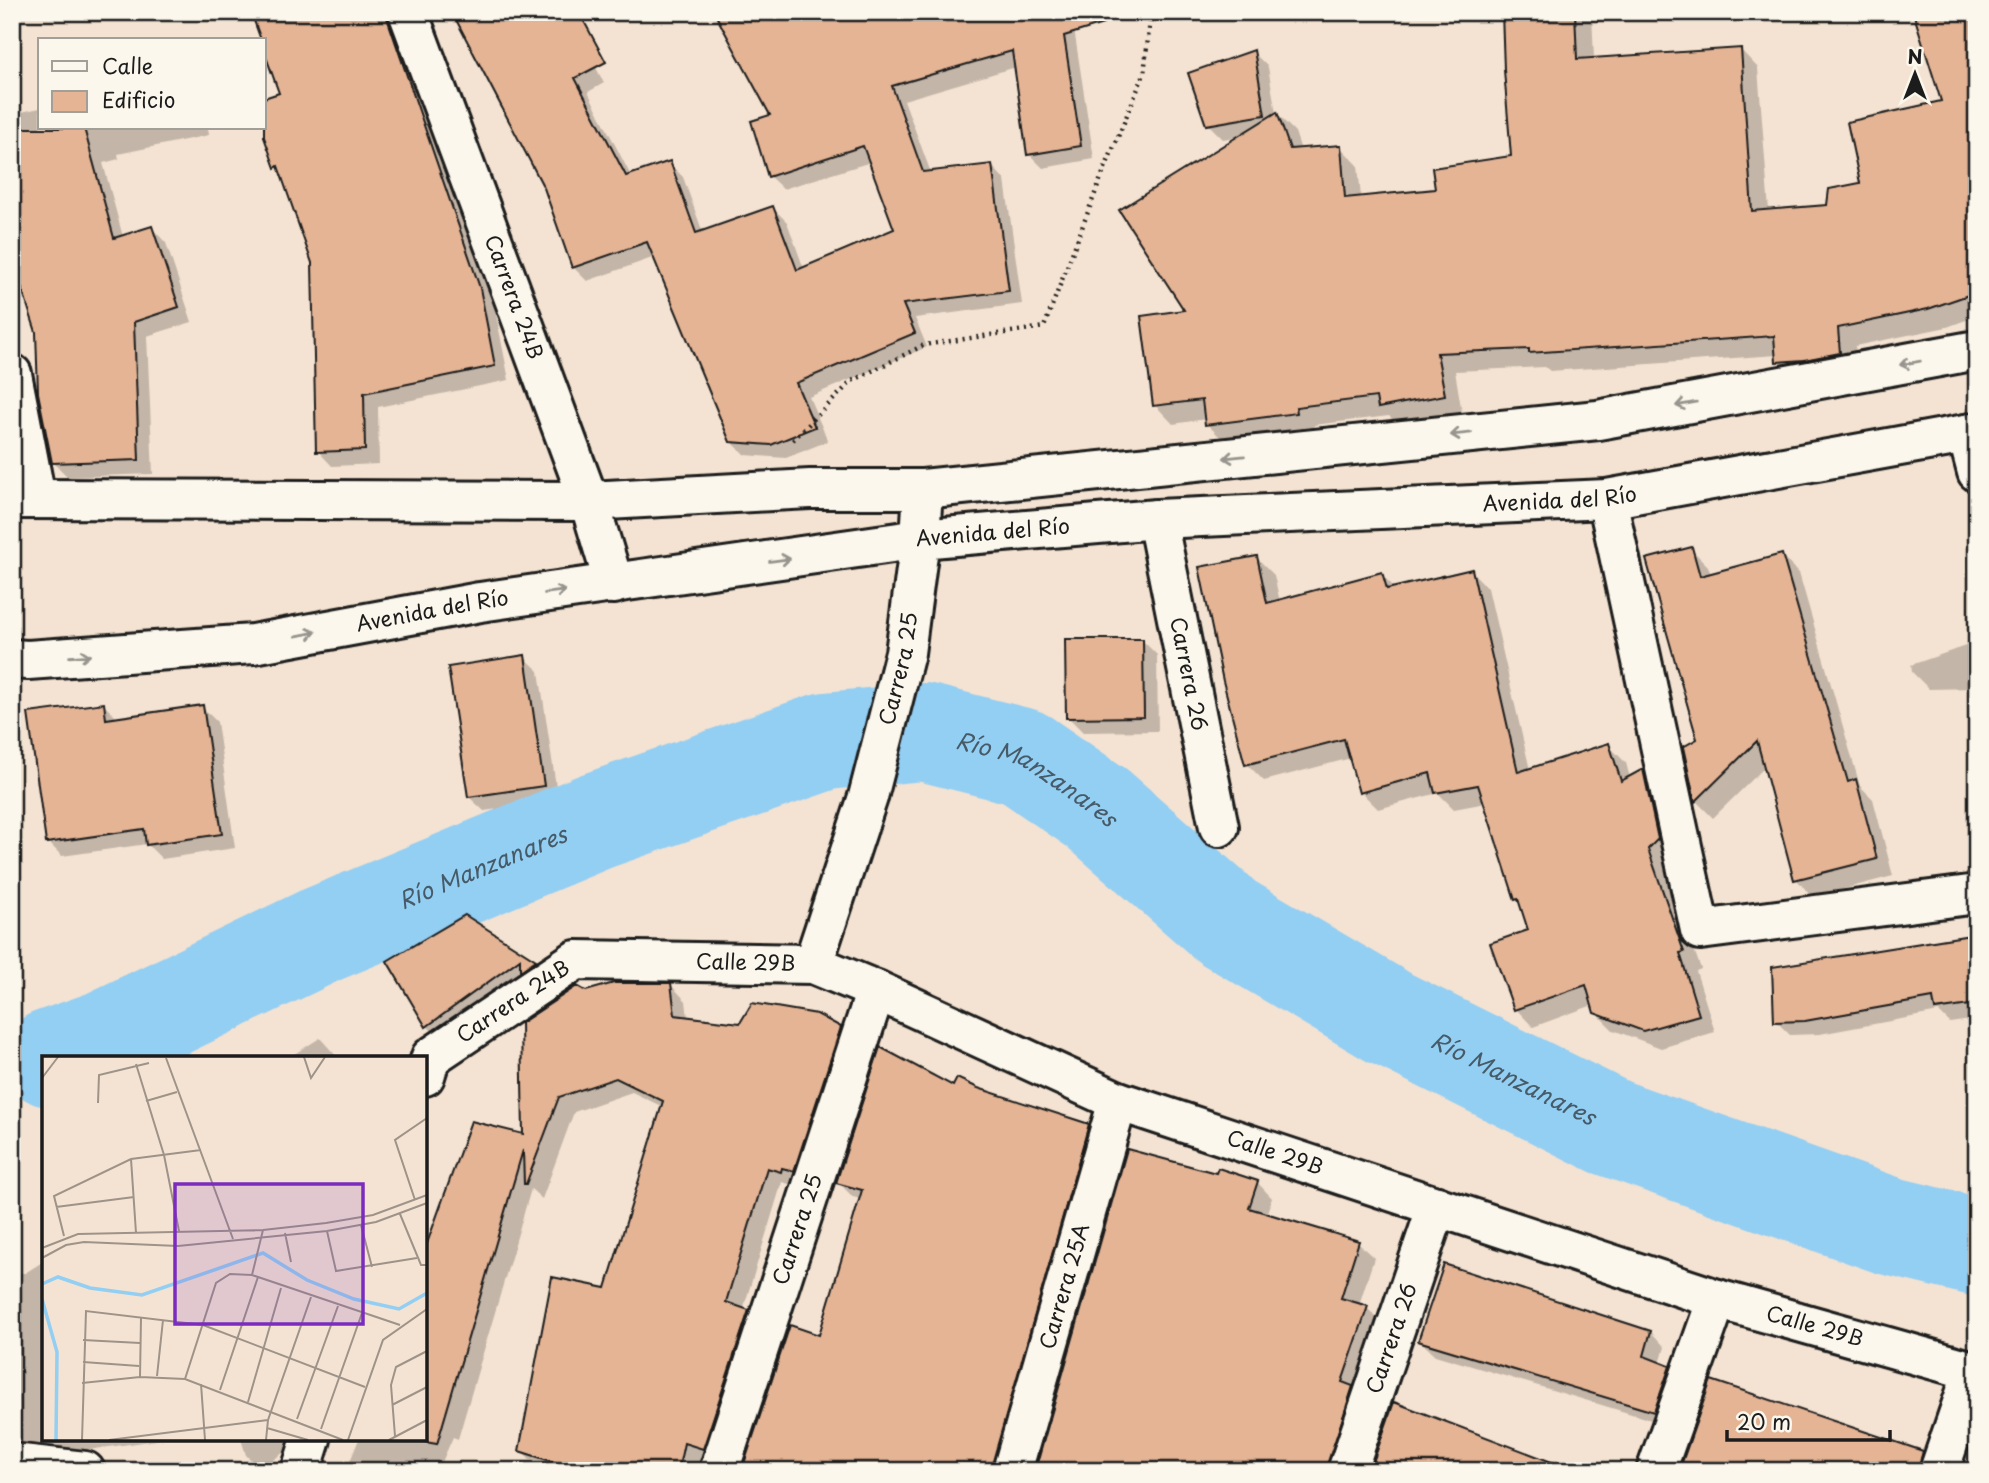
<svg xmlns="http://www.w3.org/2000/svg" width="1989" height="1483" font-family="'Playpen Sans',sans-serif">
<style>
.shadow{fill:#0003}
.lines{fill:none;stroke-linecap:round;stroke-linejoin:round}
.river{stroke:#93cef3;stroke-width:98}
.building{fill:#e4b495;stroke:#1c1c1c;stroke-width:2}
.minor-casing{stroke:#1c1c1c;stroke-width:44}
.major-casing{stroke:#1c1c1c;stroke-width:44}
.path{stroke:#1c1c1c;stroke-width:4.5;stroke-dasharray:2 5;stroke-linecap:butt}
.minor{stroke:#fbf7ec;stroke-width:38}
.major{stroke:#fbf7ec;stroke-width:38}
.oneway{stroke:#97948e}
.labels{text-anchor:middle;stroke-width:7;stroke-linejoin:round;paint-order:stroke}
.street-label{font-size:21px;fill:#1c1c1c;stroke:#fbf7ec}
.water-label{font-size:23px;font-style:italic;fill:#465a67;stroke:#fbf7ec}
.inset-river{fill:none;stroke:#93cef3;stroke-width:3.5}
.inset-road{fill:none;stroke:#9e9389;stroke-width:2}
.view{fill:#7b2cbf;fill-opacity:0.15;stroke:#7b2cbf;stroke-width:3.5}
.inset-edge{fill:none;stroke:#1c1c1c;stroke-width:3.5}
</style>
<rect width="100%" height="100%" fill="#f4e3d2"/>
<filter id="ink" filterUnits="userSpaceOnUse"><feTurbulence type="fractalNoise" baseFrequency=".0143" numOctaves="2"/><feDisplacementMap in="SourceGraphic" scale="14" xChannelSelector="R" yChannelSelector="G"/><feConvolveMatrix kernelMatrix="1 2 1 2 8 2 1 2 1" color-interpolation-filters="sRGB"/></filter>
<g filter="url(#ink)">
<g class="shadow">
<path d="M253,12H393L494,304L509,380L378,407L379,464L332,466L318,451L313,262L282,172L277,167L263,128L281,94Z"/>
<path d="M567,12L604,83L588,92L631,176L669,163L683,177L703,233L773,208L787,222L804,269L896,230L871,162L783,189L769,176L753,122L1074,29L1094,159L1043,168L1029,154L1016,67L904,100L931,173L992,166L1005,180L1022,304L915,318L927,347L809,397L828,441L786,458L745,455L731,441L655,257L587,281L573,267Z"/>
<path d="M1503,12H1592L1594,59L1740,49L1758,68L1769,211L1829,206L1862,184L1943,103L1977,12V316L1947,327L1855,346L1858,371L1796,380L1778,362L1777,355L1550,371L1545,367L1455,371L1462,413L1398,425L1389,416L1314,425L1315,431L1225,442L1207,424L1206,419L1173,424L1155,405L1187,312L1241,136L1223,139L1208,124L1253,52L1268,67L1276,113L1295,132L1301,150L1340,147L1358,165L1361,198L1437,190L1513,157Z"/>
<path d="M40,108V128H208L209,135L118,154L119,159L103,163L123,237L152,228L166,243L192,322L147,336L153,474L68,477L53,462L38,332L15,260L12,261V114Z"/>
<path d="M1691,549L1708,566L1711,575L1782,556L1799,573L1860,786L1873,799L1893,876L1813,897L1796,879L1765,767L1713,818L1696,801L1685,748L1699,740Z"/>
<path d="M1256,557L1274,575L1280,602L1381,574L1396,589L1471,571L1488,588L1530,770L1608,745L1626,763L1630,778L1643,771L1660,788L1674,857L1664,867L1701,969L1696,971L1715,1032L1661,1048L1613,1030L1595,1012L1593,1005L1533,1027L1516,1009L1492,944L1530,931L1522,905L1516,899L1486,803L1454,809L1438,793L1378,809L1361,792L1351,758L1264,781L1247,764Z"/>
<path d="M1142,640L1157,655L1158,731L1083,732L1068,717Z"/>
<path d="M1977,642V688L1929,689L1912,672L1911,665Z"/>
<path d="M524,657L539,671L558,800L484,811L469,797Z"/>
<path d="M104,705L118,719L202,707L217,722L235,848L162,859L147,844L62,856L48,842Z"/>
<path d="M465,917L535,962L549,975L442,1041L427,1026L390,961Z"/>
<path d="M1977,933V1019L1950,1023L1939,1012L1820,1034L1790,1035L1776,1021L1773,968Z"/>
<path d="M671,985L686,1001L688,1018L741,1025L840,1028L855,1043L796,1186L782,1182L743,1310L763,1327L716,1471H553L536,1465L521,1450L607,1290L663,1107L632,1092L574,1112L542,1199L531,1189L458,1439L453,1437L438,1471H346L359,1439H425L525,1137L586,993Z"/>
<path d="M320,1038L338,1058H288Z"/>
<path d="M954,1089L977,1090L1088,1126L1103,1141L1008,1471H744L791,1327L820,1337L860,1199L853,1197L838,1182Z"/>
<path d="M1217,1175L1257,1182L1272,1198L1266,1215L1358,1243L1374,1258L1359,1305L1367,1308L1382,1323L1344,1471H1037Z"/>
<path d="M44,1261V1439H164L12,1461V1273H25Z"/>
<path d="M1651,1332L1665,1347L1660,1364L1669,1367L1684,1382L1668,1425L1435,1355L1420,1341Z"/>
<path d="M241,1439H303L260,1469L246,1455Z"/>
<path d="M1977,1439V1471H1964Z"/>
<path d="M1922,1452L1937,1468L1936,1471H1681Z"/>
</g>
<g class="lines">
<path class="river" id="s1" d="M51,1058L105,1039L321,935L596,821L826,741L923,732L1023,757L1097,808L1227,922L1390,1018L1610,1127L1890,1226L1977,1247"/>
</g>
<g class="building">
<path d="M251,12H385L480,288L495,366L364,393L365,450L316,452L312,263L278,166L275,168L264,137V98L279,93L264,51V40H261Z"/>
<path d="M452,12H579L606,62L575,78L626,176L670,161L696,233L773,206L797,270L894,229L863,146L768,177L751,121L770,115L714,12H1101L1103,24L1064,36L1081,146L1027,155L1012,51L892,86L923,172L992,164L1009,291L903,304L915,333L796,383L815,427L771,445L730,442L647,242L572,268L544,188Z"/>
<path d="M1502,12H1575L1577,59L1741,48L1752,211L1827,205L1829,189L1860,183L1847,122L1941,101L1913,12H1977V292L1928,309L1838,328L1840,353L1804,360L1776,362L1774,336L1529,353V349L1437,353L1445,395L1378,408L1376,397L1296,407L1297,413L1205,425L1202,400L1153,406L1141,316L1184,310L1119,210L1277,112L1290,149L1341,145L1345,198L1435,189L1432,168L1511,156L1504,70Z"/>
<path d="M1254,50L1265,115L1206,125L1188,73Z"/>
<path d="M12,128H84L114,238L152,226L179,307L134,322L139,460L52,463L38,393L36,332L12,258Z"/>
<path d="M1692,547L1700,576L1782,554L1848,782L1856,779L1877,859L1794,880L1757,741L1695,802L1683,747L1697,739L1646,559Z"/>
<path d="M1257,556L1267,603L1382,572L1387,589L1472,569L1518,772L1609,743L1621,781L1643,769L1658,839L1648,849L1684,952L1680,953L1699,1015L1643,1031L1594,1013L1586,985L1514,1010L1490,943L1528,930L1518,899L1515,900L1478,785L1435,793L1430,773L1359,793L1344,739L1245,765L1223,681L1199,567Z"/>
<path d="M1065,639H1143L1144,717L1066,718Z"/>
<path d="M525,655L544,786L468,797L448,667Z"/>
<path d="M104,703L106,719L203,705L222,834L146,845L144,829L46,843L28,713Z"/>
<path d="M465,915L536,960L520,971V959L426,1027L387,961Z"/>
<path d="M1977,934V1004L1935,1010L1933,998L1805,1021L1774,1022L1772,967Z"/>
<path d="M614,983H671L675,1015L740,1023L752,1003L817,1014L841,1027L794,1171L782,1168L781,1172L767,1168L726,1302L749,1310L703,1449L684,1443L678,1471H582L519,1451L552,1277L606,1288L663,1101L616,1078L559,1097L526,1184H524L523,1150L437,1444L425,1442V1249L471,1121L523,1134L521,1023L577,986L586,991Z"/>
<path d="M880,1047L953,1086L957,1078L978,1088L1089,1124L991,1471H764L744,1464L790,1325L819,1335L862,1190L836,1183Z"/>
<path d="M1127,1149L1216,1173L1218,1168L1258,1181L1249,1208L1359,1241L1341,1298L1368,1306L1342,1382L1353,1386L1326,1471H1035Z"/>
<path d="M1444,1264L1651,1331L1644,1356L1670,1366L1654,1412L1418,1341Z"/>
<path d="M1711,1380L1923,1451L1918,1471H1679Z"/>
<path d="M1394,1402L1565,1467L1564,1471H1370Z"/>
</g>
<g class="lines">
<g class="minor-casing">
<g id="minor">
<path id="s2" d="M408,12L589,501L614,584"/>
<path d="M12,374L36,498"/>
<path d="M1967,434L1977,472"/>
<path d="M1607,499L1700,930L1977,894"/>
<path id="s3" d="M1157,519L1219,827"/>
<path id="s4" d="M813,964L868,797L905,653L920,539L923,489"/>
<path id="s5" d="M425,1076L431,1057L576,960L813,964L876,990L1118,1101L1717,1299L1977,1372"/>
<path d="M12,1463L85,1471"/>
<path d="M301,1471L311,1439"/>
<path id="s6" d="M719,1471L876,990"/>
<path id="s7" d="M1012,1471L1118,1101"/>
<path id="s8" d="M1347,1471L1437,1206"/>
<path d="M1656,1471L1717,1299"/>
<path d="M1939,1471L1973,1371"/>
</g>
</g>
<g class="major-casing">
<g id="major">
<path d="M12,499L589,501L810,489H923L1598,420L1977,350"/>
<path id="s9" d="M12,659L28,660L253,644L480,602L920,539L1157,519L1607,499L1977,432"/>
</g>
</g>
<path class="path" d="M793,440L852,381L924,345L1044,327L1101,178L1144,74L1151,12"/>
<use href="#minor" class="minor"/>
<use href="#major" class="major"/>
</g>
<defs><path id="oneway-shaft" d="M-6 0H5M1.5-3L5.5 0L1.5 3" fill="none" stroke-width="1.6" stroke-linecap="round" stroke-linejoin="round" transform="scale(1.75)"/></defs>
<g class="oneway">
<use href="#oneway-shaft" transform="translate(1910 363) rotate(170)"/>
<use href="#oneway-shaft" transform="translate(1686 404) rotate(170)"/>
<use href="#oneway-shaft" transform="translate(1461 434) rotate(174)"/>
<use href="#oneway-shaft" transform="translate(1234 457) rotate(174)"/>
<use href="#oneway-shaft" transform="translate(780 560) rotate(-8)"/>
<use href="#oneway-shaft" transform="translate(555 592) rotate(-8)"/>
<use href="#oneway-shaft" transform="translate(306 634) rotate(-11)"/>
<use href="#oneway-shaft" transform="translate(80 656) rotate(-4)"/>
</g>
</g>
<g class="labels">
<g class="street-label">
<text dy="7" stroke="none"><textPath href="#s2" startOffset="304">Carrera 24B</textPath></text>
<text dy="7" stroke="none"><textPath href="#s9" startOffset="1558">Avenida del Río</textPath></text>
<text dy="7" stroke="none"><textPath href="#s9" startOffset="990">Avenida del Río</textPath></text>
<text dy="7" stroke="none"><textPath href="#s9" startOffset="424">Avenida del Río</textPath></text>
<text dy="7" stroke="none"><textPath href="#s4" startOffset="308">Carrera 25</textPath></text>
<text dy="7" stroke="none"><textPath href="#s3" startOffset="158">Carrera 26</textPath></text>
<text dy="7" stroke="none"><textPath href="#s5" startOffset="364">Calle 29B</textPath></text>
<text dy="7" stroke="none"><textPath href="#s5" startOffset="119">Carrera 24B</textPath></text>
<text dy="7" stroke="none"><textPath href="#s5" startOffset="931">Calle 29B</textPath></text>
<text dy="7" stroke="none"><textPath href="#s6" startOffset="254">Carrera 25</textPath></text>
<text dy="7" stroke="none"><textPath href="#s7" startOffset="192">Carrera 25A</textPath></text>
<text dy="7" stroke="none"><textPath href="#s5" startOffset="1498">Calle 29B</textPath></text>
<text dy="7" stroke="none"><textPath href="#s8" startOffset="140">Carrera 26</textPath></text>
</g>
<g class="water-label">
<text dy="8" stroke="none"><textPath href="#s1" startOffset="1060">Río Manzanares</textPath></text>
<text dy="8" stroke="none"><textPath href="#s1" startOffset="472">Río Manzanares</textPath></text>
<text dy="8" stroke="none"><textPath href="#s1" startOffset="1628">Río Manzanares</textPath></text>
</g>
</g>
<g transform="translate(42 1056)">
<rect width="385" height="385" fill="#f4e3d2"/>
<path class="inset-river" d="M0,228L16,221L48,232L100,239L221,197L265,224L312,243L357,253L385,237M0,243L15,296L14,384"/>
<path class="inset-road" d="M262,1L269,22L283,1M124,2L191,183M94,8L122,99L137,175M0,22L16,1M104,45L135,36M56,47L57,19L107,7M89,103L94,177M373,144L353,84L385,62M14,151L92,141M358,158L379,209H385M319,169L330,211M285,175L294,215L375,202M243,177L249,206M22,180L12,140L89,103L159,94M0,192L36,178L221,174L284,167L331,159L385,139M0,202L24,189L42,186L136,190L285,175L334,166L385,147M210,219L221,174M41,284L98,287M41,306L97,310M115,320L121,264M98,321L99,262M143,323L174,227L188,218L210,219L358,269M40,327L98,321L143,323L301,384M159,328L163,384M178,334L216,221M206,346L239,232M350,349L385,331M255,363L296,250M225,372L266,384M279,373L320,257M353,380L349,329L354,311L385,295M40,384L44,255L161,269L323,331M67,384L226,364M224,384L226,364L269,241M306,384L341,284L385,253M347,384L385,364"/>
<path class="view" d="M133,128H321V268H133Z"/>
<rect width="385" height="385" class="inset-edge"/>
</g>
<rect width="1989" height="1483" fill="none" stroke="#fbf7ec" stroke-width="42"/>
<rect x="21" y="21" width="1947" height="1441" fill="none" stroke="#1c1c1c" stroke-width="2.5" filter="url(#ink)"/>
<rect x="38" y="38" width="228" height="91" fill="#fbf7ec" stroke="#a29f99" stroke-width="2"/>
<rect x="52" y="61" width="35" height="10" fill="#fbf7ec" stroke="#a29f99" stroke-width="2"/>
<text x="102" y="74" font-size="21" fill="#1c1c1c">Calle</text>
<rect x="52" y="91" width="35" height="21" fill="#e4b495" stroke="#a29f99" stroke-width="2"/>
<text x="102" y="108" font-size="21" fill="#1c1c1c">Edificio</text>
<g transform="translate(1915 74)" stroke="#fbf7ec" stroke-width="5" paint-order="stroke">
<path d="M0-5L12 26L0 18L-12 26Z" fill="#1c1c1c"/>
<text y="-10" font-size="19" font-weight="bold" text-anchor="middle" fill="#1c1c1c">N</text>
</g>
<path d="M1727 1430v10h163v-10" fill="none" stroke="#1c1c1c" stroke-width="3.5"/>
<text x="1737" y="1430" font-size="21" fill="#1c1c1c" stroke="#fbf7ec" stroke-width="5" paint-order="stroke">20 m</text>
</svg>
